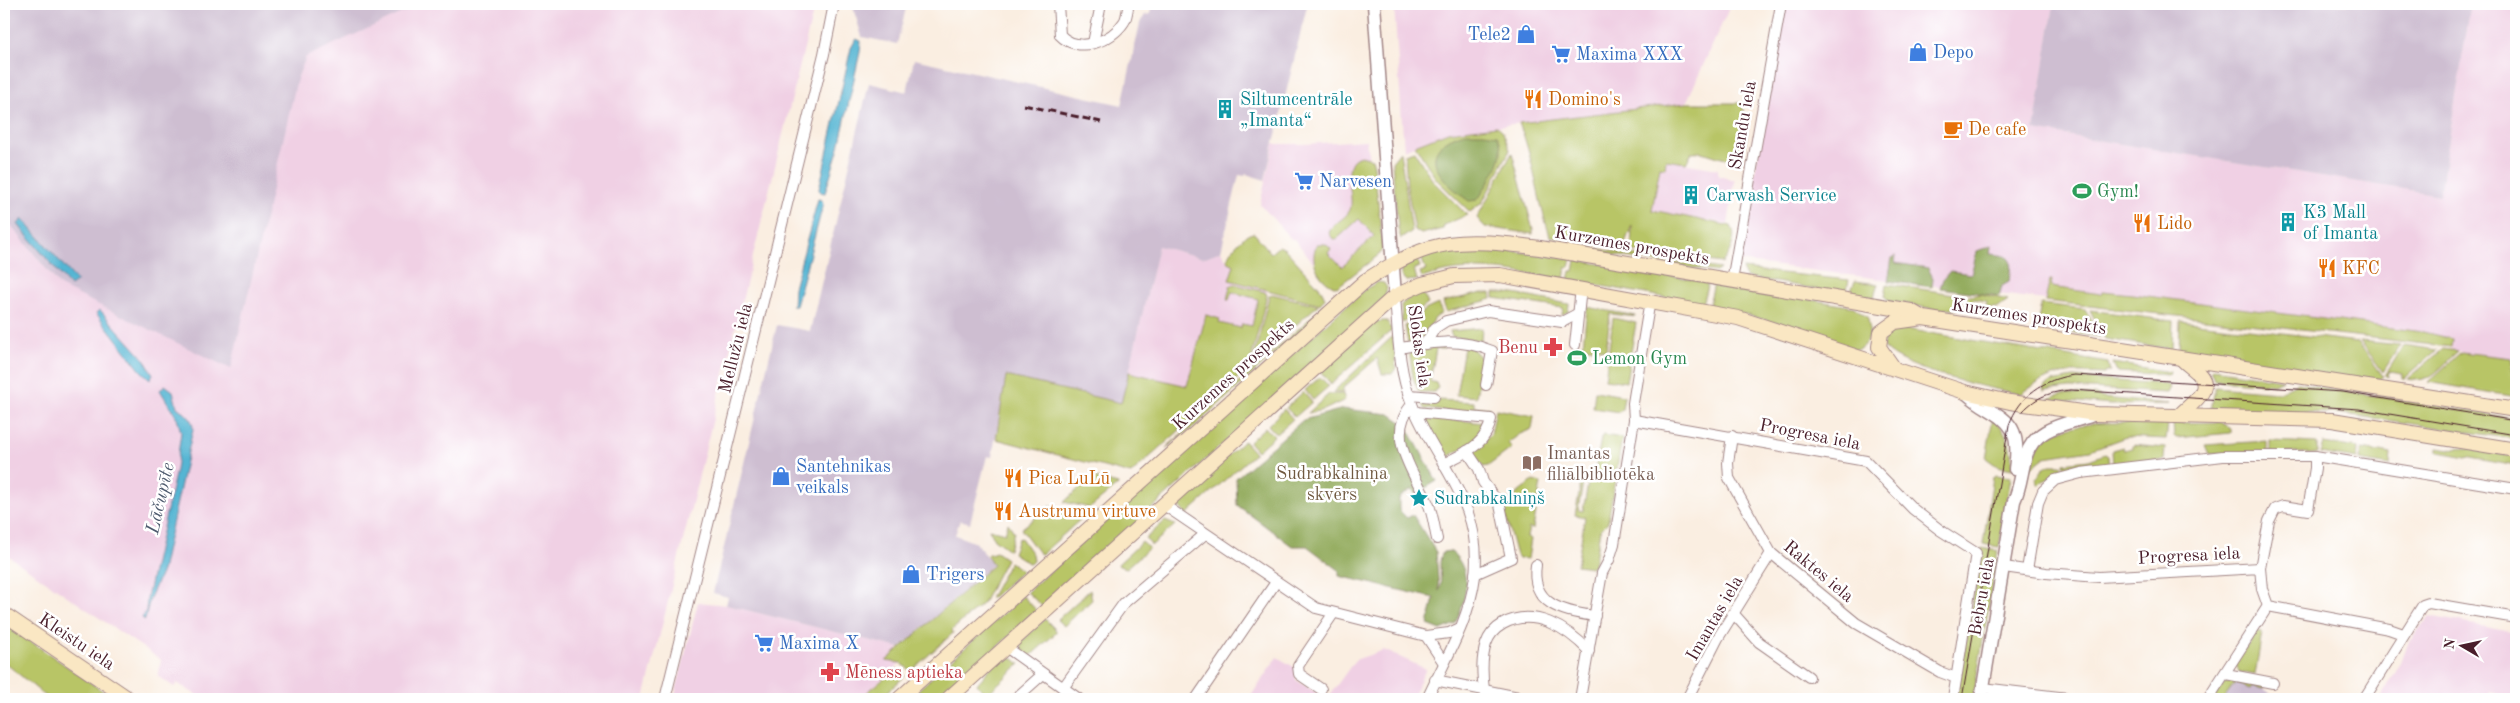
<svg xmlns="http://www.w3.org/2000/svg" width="2520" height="703" font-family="'Old Standard TT',serif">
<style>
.built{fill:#f0d0e4}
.industrial{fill:#cebed1}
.green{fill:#b8c566;stroke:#817248}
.forest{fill:#92aa5b;stroke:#6e6443}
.water{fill:#54b5d3;stroke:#4f6a7f}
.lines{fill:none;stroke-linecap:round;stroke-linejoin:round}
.minor-casing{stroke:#a28686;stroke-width:12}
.tertiary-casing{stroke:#a28686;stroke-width:15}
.secondary-casing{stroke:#a28686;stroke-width:16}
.minor{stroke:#fff;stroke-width:10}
.tertiary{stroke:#fff;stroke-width:12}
.secondary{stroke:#fae7c3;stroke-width:14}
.tram{stroke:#4a1f2b;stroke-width:1}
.rail{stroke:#4a1f2b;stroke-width:3;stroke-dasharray:8 4;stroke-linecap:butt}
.labels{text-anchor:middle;stroke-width:5;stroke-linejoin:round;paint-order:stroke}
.shop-label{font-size:18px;fill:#366cbe;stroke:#fff;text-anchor:start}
.culture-label{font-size:18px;fill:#0d838f;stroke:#fff;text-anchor:start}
.food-label{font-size:18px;fill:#c56008;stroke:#fff;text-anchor:start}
.street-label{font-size:18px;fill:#4a1f2b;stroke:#fff}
.leisure-label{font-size:18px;fill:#27864d;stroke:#fff;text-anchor:start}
.health-label{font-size:18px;fill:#be3a42;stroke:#fff;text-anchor:end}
.education-label{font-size:18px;fill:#785e54;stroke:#fff;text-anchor:start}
.park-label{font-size:18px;fill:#705940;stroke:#fff}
.water-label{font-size:19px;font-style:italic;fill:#4e5b6e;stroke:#fff}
</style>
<rect width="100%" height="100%" fill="#fff"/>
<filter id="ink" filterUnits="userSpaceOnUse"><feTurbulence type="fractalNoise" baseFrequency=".02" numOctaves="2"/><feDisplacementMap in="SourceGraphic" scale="10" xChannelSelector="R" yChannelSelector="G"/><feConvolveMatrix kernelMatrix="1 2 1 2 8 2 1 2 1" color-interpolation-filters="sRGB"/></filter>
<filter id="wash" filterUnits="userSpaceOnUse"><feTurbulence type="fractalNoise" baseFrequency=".0096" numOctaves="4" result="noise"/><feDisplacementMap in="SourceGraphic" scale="20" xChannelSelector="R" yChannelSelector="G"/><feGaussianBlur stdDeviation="1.12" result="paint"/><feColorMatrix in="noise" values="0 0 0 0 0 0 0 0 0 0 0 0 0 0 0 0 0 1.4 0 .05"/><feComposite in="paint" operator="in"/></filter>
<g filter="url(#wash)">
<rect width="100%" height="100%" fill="#faeee1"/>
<g class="built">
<path d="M421,4H815L644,699H203L177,683L174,687L158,676L161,660L4,553V234L10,223L60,286L297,79L306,56Z"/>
<path d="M1394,4H1731L1686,103L1448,132L1404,150Z"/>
<path d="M1785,4H2054L2034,130L2440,195L2471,4H2516V359L2451,350L2452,339L2423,332L2103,291L2101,294L2051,287L2046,300L1739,261Z"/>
<path d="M1366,140L1380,235L1330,282L1294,239H1291L1260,204L1274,144H1306Z"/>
<path d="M1666,160L1718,169V176L1735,180L1728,224L1652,210L1660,167Z"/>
<path d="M1158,246L1203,258L1221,251L1227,262L1234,264L1230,280L1268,290L1257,335L1204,322L1187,386L1129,372Z"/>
<path d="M698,602L726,605L900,648L896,652L901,663L859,699H674Z"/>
<path d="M2429,616L2516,633V698L2490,692L2488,699H2380L2401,663L2408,644Z"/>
<path d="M1384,650L1426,669L1411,699H1327L1355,660Z"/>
<path d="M1277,657L1294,667L1296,680L1326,699H1249Z"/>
</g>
<g class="industrial">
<path d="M4,4H421L306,57L297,79L231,369L60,286L10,224L4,234Z"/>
<path d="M852,4H907L897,44L862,37Z"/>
<path d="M1152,4L1307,6L1265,180L1246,174L1245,176L1239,175L1221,251L1203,258L1158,246L1122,403L1006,377L992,457L987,456L970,523L960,520L955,535L976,543L993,564L900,648L726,605L728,597L713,593L777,325L810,331L869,83L907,92L914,59L1122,105L1140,23L1145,15L1150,14Z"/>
<path d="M2054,4H2471L2440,195L2034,130Z"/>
<path d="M2235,683L2250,689L2252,686L2264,689L2280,699H2223Z"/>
</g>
<g class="green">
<path d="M1686,103H1740C1743,109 1746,115 1747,122C1748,132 1746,158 1732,159C1718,160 1707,150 1692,152L1686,163L1666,160L1665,168L1660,167L1652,210L1731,226C1738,237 1730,253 1722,263L1631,251L1632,225L1623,248L1550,236C1537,199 1534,159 1519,123Z"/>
<path d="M1497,126L1502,130L1510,150L1482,203L1470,212L1436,179L1415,145L1448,132Z"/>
<path d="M1414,151L1433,181L1467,215L1444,225L1443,229L1421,234L1415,230L1407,187L1405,154Z"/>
<path d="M1400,152L1412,231L1401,239L1398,228L1392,162Z"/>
<path d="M1512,153L1533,229V234L1485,227L1477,218Z"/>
<path d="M1361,156L1372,159L1374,166L1383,249L1380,254L1337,287C1320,282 1308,261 1317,244H1326L1331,249L1328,253L1342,267L1374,236L1359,219L1337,239H1333L1329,233C1332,222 1350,218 1351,206C1353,192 1340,160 1361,156Z"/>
<path d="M1254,233L1271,253L1279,246L1285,249L1321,289L1325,298L1320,304L1229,280L1234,265L1227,261C1229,252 1244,233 1254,233Z"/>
<path d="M1580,246L1720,269L1716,272L1578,249Z"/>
<path d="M1489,248L1572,259L1570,267H1566L1564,280C1516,272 1470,261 1422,278L1420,272L1426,270L1421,257L1449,250Z"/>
<path d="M1417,258L1420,267L1414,269L1417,280L1406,281L1401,276V268Z"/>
<path d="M1576,260L1708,282L1702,304L1568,280L1570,271H1574Z"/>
<path d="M1742,269L1849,280L1846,294L1746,277Z"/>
<path d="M2050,280H2052L2051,287L2101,294L2102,291L2132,294L2423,332L2452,339L2451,347L2045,301Z"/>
<path d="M1855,281L1878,284L1874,297L1849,295Z"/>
<path d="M1378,282L1384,283L1387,288L1385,297L1043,607L1027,592L1364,290Z"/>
<path d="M1714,283L1854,307L1867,317C1872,329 1869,347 1855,350L1792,327L1709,305Z"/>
<path d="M1235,284L1265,292L1267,295L1249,368L1131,474L996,439L1006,376L1121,403L1129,372L1187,386L1206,315L1220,319L1219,323L1241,328L1242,324L1252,326L1258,299L1232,292L1229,300H1227L1230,286Z"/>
<path d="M1887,284L1954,294L1963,303L1958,309H1935L1888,301L1885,296Z"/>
<path d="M1422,291L1428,304L1402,323L1401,305L1410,297Z"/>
<path d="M1482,293H1491L1492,299L1446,312L1443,302Z"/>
<path d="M1494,293H1508L1569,304L1568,311L1562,315L1563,308L1494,298Z"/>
<path d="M1272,294L1318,305L1252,365L1269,296Z"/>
<path d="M1981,294L2008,300L1997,308L1986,307L1987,301L1973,299L1972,304L1970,303L1965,297Z"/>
<path d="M1438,304L1442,313L1435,318L1422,339L1408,343L1405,326L1425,310Z"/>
<path d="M2041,304L2085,309L2101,337L2040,327L2038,321Z"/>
<path d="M1325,305L1323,310L1196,425L1166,448Z"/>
<path d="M1587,307L1636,316V317L1610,314L1606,350L1583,346Z"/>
<path d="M2090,310L2173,321L2172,349L2105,339Z"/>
<path d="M1613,318L1636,323L1626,382L1605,379Z"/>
<path d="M1383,321H1387L1392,330L1331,384L1320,371L1375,322Z"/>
<path d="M2180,321L2358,342L2383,376L2380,379L2343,378L2179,351Z"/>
<path d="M1894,327L2108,363L2110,372H2105L2104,374C2064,372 2055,370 2021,394C1990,389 1902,370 1883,347L1884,339Z"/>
<path d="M1482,328L1481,340L1452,337L1450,331Z"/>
<path d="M1393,336L1396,368L1392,374H1382L1377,358L1343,388V393L1333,392Z"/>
<path d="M2360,341L2400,345L2383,372Z"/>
<path d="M2404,345L2437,350L2405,378H2402V374L2389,372L2388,377L2386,376V374Z"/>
<path d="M1443,347L1444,349H1436L1430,381L1436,383L1438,388L1434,392H1419L1413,378L1409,350Z"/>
<path d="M1464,347H1471L1482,359L1476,397L1456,395Z"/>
<path d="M2443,349L2458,351C2441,366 2432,384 2408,379Z"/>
<path d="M2461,352L2511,358L2516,381V397L2428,382Z"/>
<path d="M2113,363L2170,372L2169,375L2117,372Z"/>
<path d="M2213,369L2282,380L2274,384L2214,380L2211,372Z"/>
<path d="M1320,377L1329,386L1313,400L1305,390Z"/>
<path d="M2074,378L2165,384L2170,387L2167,393L2070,388L2044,391L2043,389L2051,382Z"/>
<path d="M2297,383L2516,419V439L2338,413L2211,411L2215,387L2279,392Z"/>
<path d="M1595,391L1624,396L1622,410L1619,412L1593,408Z"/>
<path d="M1303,392L1312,402L1295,417L1286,408Z"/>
<path d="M1329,394H1343L1345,400L1324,410L1308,413Z"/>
<path d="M2063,394L2096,395L2103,398L2168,404L2110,405L2048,399Z"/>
<path d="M1420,399L1474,402V406L1489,408L1488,415L1424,409Z"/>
<path d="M1284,409L1293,419L1276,434L1268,425Z"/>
<path d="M1496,409L1534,416L1532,429L1520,434L1508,443L1512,448L1488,466L1483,467L1472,450L1491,434Z"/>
<path d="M1422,416L1484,423L1486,426L1475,442L1447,457Z"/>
<path d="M1993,417C2008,433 2012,447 2012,469L1997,466L1986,458Z"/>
<path d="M2220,422L2231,429V433L2176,438L2174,436L2173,423Z"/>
<path d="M2168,424L2166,439L2126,437L2090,450L2045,457L2027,471C2032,458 2035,447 2046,438C2072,417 2136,424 2168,424Z"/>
<path d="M1265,427L1274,436L1257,451L1249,442Z"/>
<path d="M1603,435L1622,438L1608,522L1600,530L1594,565L1591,567L1577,565L1585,517L1575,515L1582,478L1584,479L1578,510L1583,511L1589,478H1594L1601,438Z"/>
<path d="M1244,441L1255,453L1186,515L1179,506L1180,499Z"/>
<path d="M2267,441V453L2209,454L2205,445Z"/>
<path d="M2270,441L2317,443V453H2270Z"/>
<path d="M2323,443L2358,448L2357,459L2320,453Z"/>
<path d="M2133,445L2165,448L2164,460L2113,466L2112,450L2123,447L2124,450L2133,448Z"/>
<path d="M2458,447L2516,457V466L2438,452V448L2449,450Z"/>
<path d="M2362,449L2391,454L2390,465L2360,460Z"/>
<path d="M2105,454L2108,456L2109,466L2070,472L2064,465V463L2089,460Z"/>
<path d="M2050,465H2061L2066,472L2043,481L2039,485L2036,479L2043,469Z"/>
<path d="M1083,475L1118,484V485L1090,508L1064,502L1084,484Z"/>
<path d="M1996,475L2011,477L1999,547L1983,544L1993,477Z"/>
<path d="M1533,481L1541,483L1533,529L1529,528L1527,537L1531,539L1528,559L1519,558L1515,552L1503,505Z"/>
<path d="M1050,506L1081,513L1083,517L1042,554L1039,553L1021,529Z"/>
<path d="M1165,521L1175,525L1152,545L1145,539Z"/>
<path d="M1008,523L1014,532L1009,550L994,539L989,529L1005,533Z"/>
<path d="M1021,538L1032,554L1033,561L1030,564L1013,553L1018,539Z"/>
<path d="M1142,542L1149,548L1127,568L1119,566L1118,564Z"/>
<path d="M1982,548L1998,551L1973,699H1956Z"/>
<path d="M996,552L1006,559L983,603L952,630L953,633L911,671L901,663L886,661L993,565L987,555Z"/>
<path d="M1010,562L1022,571L991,599V596Z"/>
<path d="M1090,590L1092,600L1064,626L1057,620Z"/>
<path d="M1023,596L1037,611L939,699H908Z"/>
<path d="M1045,619L1056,630V633L1028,658L1022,652L1021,642Z"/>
<path d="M4,623L114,699H49L4,662Z"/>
<path d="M2257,631L2262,633L2255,675L2239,672L2236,663Z"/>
<path d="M1003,658L1014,659L1020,664L986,695L977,684L993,665Z"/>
<path d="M896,669L905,676L880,699H859Z"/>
<path d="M2234,679L2265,686L2264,689L2252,686L2250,689L2235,683L2223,699H2213L2224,683Z"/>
</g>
<g class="forest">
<path d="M1484,133L1497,135C1509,156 1492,175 1481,195L1477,200L1469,201C1445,184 1413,154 1456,136C1464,132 1475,133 1484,133Z"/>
<path d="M1991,246L1990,254L2007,256L2011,263L2009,282L2002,286L1999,296L1940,288L1943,279L1950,271L1971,274L1977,251Z"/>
<path d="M1896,256L1895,263L1928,268L1933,278L1932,287L1888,281L1892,258Z"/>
<path d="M1343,409L1390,414L1406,425L1437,481L1415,494L1412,489L1399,498V510L1407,518L1413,515L1436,552L1439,591C1444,578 1436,564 1443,552L1450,551C1474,569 1466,601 1455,624L1441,630L1428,625L1434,598L1339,576V570L1307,546H1292L1237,505L1236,478L1303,420Z"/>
</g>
<g class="water">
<path d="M856,39L861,41L860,52L839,147L825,193L820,192L819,189L851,48Z"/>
<path d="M818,199L822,200L823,205L796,306H793L794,288Z"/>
<path d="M23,219L77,281L70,286L24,232L18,224Z"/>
<path d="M100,310L144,359L153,374L150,379L141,371L96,313Z"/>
<path d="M165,385L173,391L177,407C185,413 193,418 193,429L162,571L150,598L145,620L142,618L146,611L147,598L176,470L181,432L177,418L160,390Z"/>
</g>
</g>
<g filter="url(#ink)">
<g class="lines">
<g class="minor-casing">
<g id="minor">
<path d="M1058,4L1060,35C1078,54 1111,42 1124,22C1127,18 1127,10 1129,4"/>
<path d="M1093,43L1100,9"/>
<path d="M1732,281L1781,4"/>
<path d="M1395,296C1398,332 1398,370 1412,404C1436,465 1483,501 1475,576C1470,619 1445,660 1427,699"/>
<path d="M1425,344L1435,328L1446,321L1488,311L1562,322L1577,314"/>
<path d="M1575,345L1581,288"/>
<path d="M1400,348C1433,342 1460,338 1492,351L1486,385"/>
<path d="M1409,395L1434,397"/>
<path d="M1412,404C1385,436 1413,471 1427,501C1433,512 1434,527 1437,539"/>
<path d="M1415,412L1491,419C1487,444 1466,452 1445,463"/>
<path d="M1634,420L1866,461L1913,509L1940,530L1976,553L1953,699"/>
<path d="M1732,436L1728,463L1729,478L1771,553L1856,623L1940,672L1956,678"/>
<path d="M1467,451L1479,469L1483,482L1500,505L1511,558L1475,574"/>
<path d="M1164,505L1316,608L1426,636L1444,663"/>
<path d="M1536,565C1530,604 1563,612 1595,616"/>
<path d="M2004,567L2046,573L2099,577L2260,568L2262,589L2268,606L2389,629L2403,634"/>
<path d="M2260,568L2269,521L2275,509L2283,506L2308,510L2315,468V456"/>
<path d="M2027,570L2038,503L2043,491L2055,480L2081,473L2223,456H2315L2516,489"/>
<path d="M1733,613L1759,642L1809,677"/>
<path d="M1426,636L1449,633L1460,628"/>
<path d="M1006,647L1079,699"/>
<path d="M2226,674L2273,683"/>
<path d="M1435,680L1528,699"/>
<path d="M1063,688L1124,603L1205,534"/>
<path d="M1983,688L2076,699"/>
<path d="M1321,689L1299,674L1298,666L1333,614"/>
<path d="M1484,690C1482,674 1481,659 1486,644C1489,635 1496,628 1503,624C1534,607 1567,628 1589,651"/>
<path d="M665,699L824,54L834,4"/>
<path d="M1015,699L1043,674"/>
<path d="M1196,699L1276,582"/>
<path d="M1580,699L1602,573L1609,560L1614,544L1634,420L1633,403L1650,300"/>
<path d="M1687,699L1718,638L1771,553"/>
<path d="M2208,699L2268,606"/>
<path d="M2364,699L2423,605L2429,603L2516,618"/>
</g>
</g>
<g class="tertiary-casing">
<g id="tertiary">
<path d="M1374,4L1395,296"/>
<path d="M1965,392C1997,421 2023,413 2015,469"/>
<path d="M1981,699L2014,501C2021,486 2021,472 2026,456C2035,425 2071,424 2096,414"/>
</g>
</g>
<g class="secondary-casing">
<g id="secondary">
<path d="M1893,367L1879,347L1881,332L1895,322L1923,318"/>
<path d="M2179,416C2188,405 2216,391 2198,373C2193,368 2188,365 2183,360"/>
<path d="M4,614L129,699"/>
<path d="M899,699L1365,281C1435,236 1460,238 1540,248L1911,311L1923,318L2516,410"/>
<path d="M948,699L1395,296L1422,284L1454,276L1500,275L1738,318L1965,392L2010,402L2096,414L2332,420L2516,450"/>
</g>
</g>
<use href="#minor" class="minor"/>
<use href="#tertiary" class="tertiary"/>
<use href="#secondary" class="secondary"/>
<g class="tram">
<path d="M2023,411C2037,396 2051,392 2071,390L2359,409L2516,435"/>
<path d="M1962,699L2009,425C2020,395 2044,379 2074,375L2343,392L2516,421"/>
</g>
<path class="rail" d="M1024,105L1101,122"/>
</g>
</g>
<defs>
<g id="shop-bare" transform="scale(1.5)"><path d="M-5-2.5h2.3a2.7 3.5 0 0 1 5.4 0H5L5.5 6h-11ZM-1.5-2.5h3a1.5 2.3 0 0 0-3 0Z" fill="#3f7fe0" stroke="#fff" stroke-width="2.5" paint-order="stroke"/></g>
<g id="supermarket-bare" transform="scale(1.5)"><path d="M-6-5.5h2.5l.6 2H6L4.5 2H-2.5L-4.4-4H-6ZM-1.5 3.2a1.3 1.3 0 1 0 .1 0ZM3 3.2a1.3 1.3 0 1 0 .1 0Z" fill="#3f7fe0" stroke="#fff" stroke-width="2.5" paint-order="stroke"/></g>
<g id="restaurant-bare" transform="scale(1.5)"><path d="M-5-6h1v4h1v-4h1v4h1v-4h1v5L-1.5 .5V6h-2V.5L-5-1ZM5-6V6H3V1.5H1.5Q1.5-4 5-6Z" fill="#e8710a" stroke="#fff" stroke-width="2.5" paint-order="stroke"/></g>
<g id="building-bare" transform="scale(1.5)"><path d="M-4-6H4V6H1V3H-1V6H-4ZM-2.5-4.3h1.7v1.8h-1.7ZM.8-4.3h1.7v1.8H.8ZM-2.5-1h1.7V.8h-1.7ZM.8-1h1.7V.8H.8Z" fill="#0f9aa8" stroke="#fff" stroke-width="2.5" paint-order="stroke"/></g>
<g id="cafe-bare" transform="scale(1.5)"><path d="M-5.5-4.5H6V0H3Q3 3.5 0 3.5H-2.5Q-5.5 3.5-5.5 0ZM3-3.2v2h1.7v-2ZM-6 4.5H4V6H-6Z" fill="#e8710a" stroke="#fff" stroke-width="2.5" paint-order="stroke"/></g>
<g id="stadium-bare" transform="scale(1.5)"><path d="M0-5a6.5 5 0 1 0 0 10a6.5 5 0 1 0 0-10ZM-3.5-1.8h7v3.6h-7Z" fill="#2e9e5b" stroke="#fff" stroke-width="2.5" paint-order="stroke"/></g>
<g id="pharmacy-bare" transform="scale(1.5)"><path d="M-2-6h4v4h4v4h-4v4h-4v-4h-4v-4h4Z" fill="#e0444e" stroke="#fff" stroke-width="2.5" paint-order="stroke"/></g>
<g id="library-bare" transform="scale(1.5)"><path d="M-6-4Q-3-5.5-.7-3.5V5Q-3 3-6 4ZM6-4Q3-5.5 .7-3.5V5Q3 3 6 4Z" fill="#8d6e63" stroke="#fff" stroke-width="2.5" paint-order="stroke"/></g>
<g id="sight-bare" transform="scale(1.5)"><path d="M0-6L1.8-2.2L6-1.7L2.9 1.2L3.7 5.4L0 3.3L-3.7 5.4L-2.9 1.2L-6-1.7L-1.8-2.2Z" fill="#0f9aa8" stroke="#fff" stroke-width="2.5" paint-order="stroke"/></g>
</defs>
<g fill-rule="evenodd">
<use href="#shop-bare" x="1526" y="34"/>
<use href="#shop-bare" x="1918" y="52"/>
<use href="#supermarket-bare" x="1561" y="54"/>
<use href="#restaurant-bare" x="1533" y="99"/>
<use href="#building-bare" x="1225" y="109"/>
<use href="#cafe-bare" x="1953" y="129"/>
<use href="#supermarket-bare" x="1304" y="181"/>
<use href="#stadium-bare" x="2082" y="191"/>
<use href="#building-bare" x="1691" y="195"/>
<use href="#building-bare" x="2288" y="222"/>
<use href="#restaurant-bare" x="2142" y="223"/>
<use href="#restaurant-bare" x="2327" y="268"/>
<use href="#pharmacy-bare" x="1553" y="347"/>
<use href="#stadium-bare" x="1577" y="358"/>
<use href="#library-bare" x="1532" y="463"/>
<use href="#shop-bare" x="781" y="476"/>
<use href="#restaurant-bare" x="1013" y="478"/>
<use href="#sight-bare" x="1419" y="498"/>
<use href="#restaurant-bare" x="1003" y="511"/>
<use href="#shop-bare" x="911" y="574"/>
<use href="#supermarket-bare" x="764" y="643"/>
<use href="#pharmacy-bare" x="830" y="672"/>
</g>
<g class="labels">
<g class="shop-label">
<text x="1511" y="40" text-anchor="end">Tele2</text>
<text x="1933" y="58">Depo</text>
<text x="1576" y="60">Maxima XXX</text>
<text x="1319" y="187">Narvesen</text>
<text x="796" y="472">Santehnikas<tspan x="796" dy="21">veikals</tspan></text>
<text x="926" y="580">Trigers</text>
<text x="779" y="649">Maxima X</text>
</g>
<g class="culture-label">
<text x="1240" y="105">Siltumcentrāle<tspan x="1240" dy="21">„Imanta“</tspan></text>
<text x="1706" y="201">Carwash Service</text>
<text x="2303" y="218">K3 Mall<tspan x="2303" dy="21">of Imanta</tspan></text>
<text x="1434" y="504">Sudrabkalniņš</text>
</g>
<g class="food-label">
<text x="1548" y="105">Domino's</text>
<text x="1968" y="135">De cafe</text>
<text x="2157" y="229">Lido</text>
<text x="2342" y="274">KFC</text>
<text x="1028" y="484">Pica LuLū</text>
<text x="1018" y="517">Austrumu virtuve</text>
</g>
<g class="street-label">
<text transform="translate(1742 125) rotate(-80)" y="6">Skandu iela</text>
<text transform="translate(1632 245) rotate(10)" y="6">Kurzemes prospekts</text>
<text transform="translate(2029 316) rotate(9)" y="6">Kurzemes prospekts</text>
<text transform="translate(1420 346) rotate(82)" y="6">Slokas iela</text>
<text transform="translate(735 348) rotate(-76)" y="6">Mellužu iela</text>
<text transform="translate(1233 374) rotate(-42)" y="6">Kurzemes prospekts</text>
<text transform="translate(1810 434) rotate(11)" y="6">Progresa iela</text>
<text transform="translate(2189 555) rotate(-3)" y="6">Progresa iela</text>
<text transform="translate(1819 571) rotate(40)" y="6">Raktes iela</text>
<text transform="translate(1981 597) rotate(-80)" y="6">Bebru iela</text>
<text transform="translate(1714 618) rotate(-60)" y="6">Imantas iela</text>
<text transform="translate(77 641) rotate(34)" y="6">Kleistu iela</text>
</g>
<g class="leisure-label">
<text x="2097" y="197">Gym!</text>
<text x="1592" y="364">Lemon Gym</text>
</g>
<g class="health-label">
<text x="1538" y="353">Benu</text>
<text x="845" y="678" text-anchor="start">Mēness aptieka</text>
</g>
<g class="education-label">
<text x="1547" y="459">Imantas<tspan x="1547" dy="21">filiālbibliotēka</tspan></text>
</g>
<g class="park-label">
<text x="1332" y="479">Sudrabkalniņa<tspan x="1332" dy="21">skvērs</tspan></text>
</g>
<g class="water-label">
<text transform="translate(159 498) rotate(-77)" y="7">Lāčupīte</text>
</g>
</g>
<rect width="2520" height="703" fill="none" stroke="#fff" stroke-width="20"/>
<g transform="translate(2462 646) rotate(279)" stroke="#ffffff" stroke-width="4" paint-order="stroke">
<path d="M0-4L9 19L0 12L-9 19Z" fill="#4a1f2b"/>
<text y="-8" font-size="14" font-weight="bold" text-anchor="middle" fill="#4a1f2b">N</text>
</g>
</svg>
